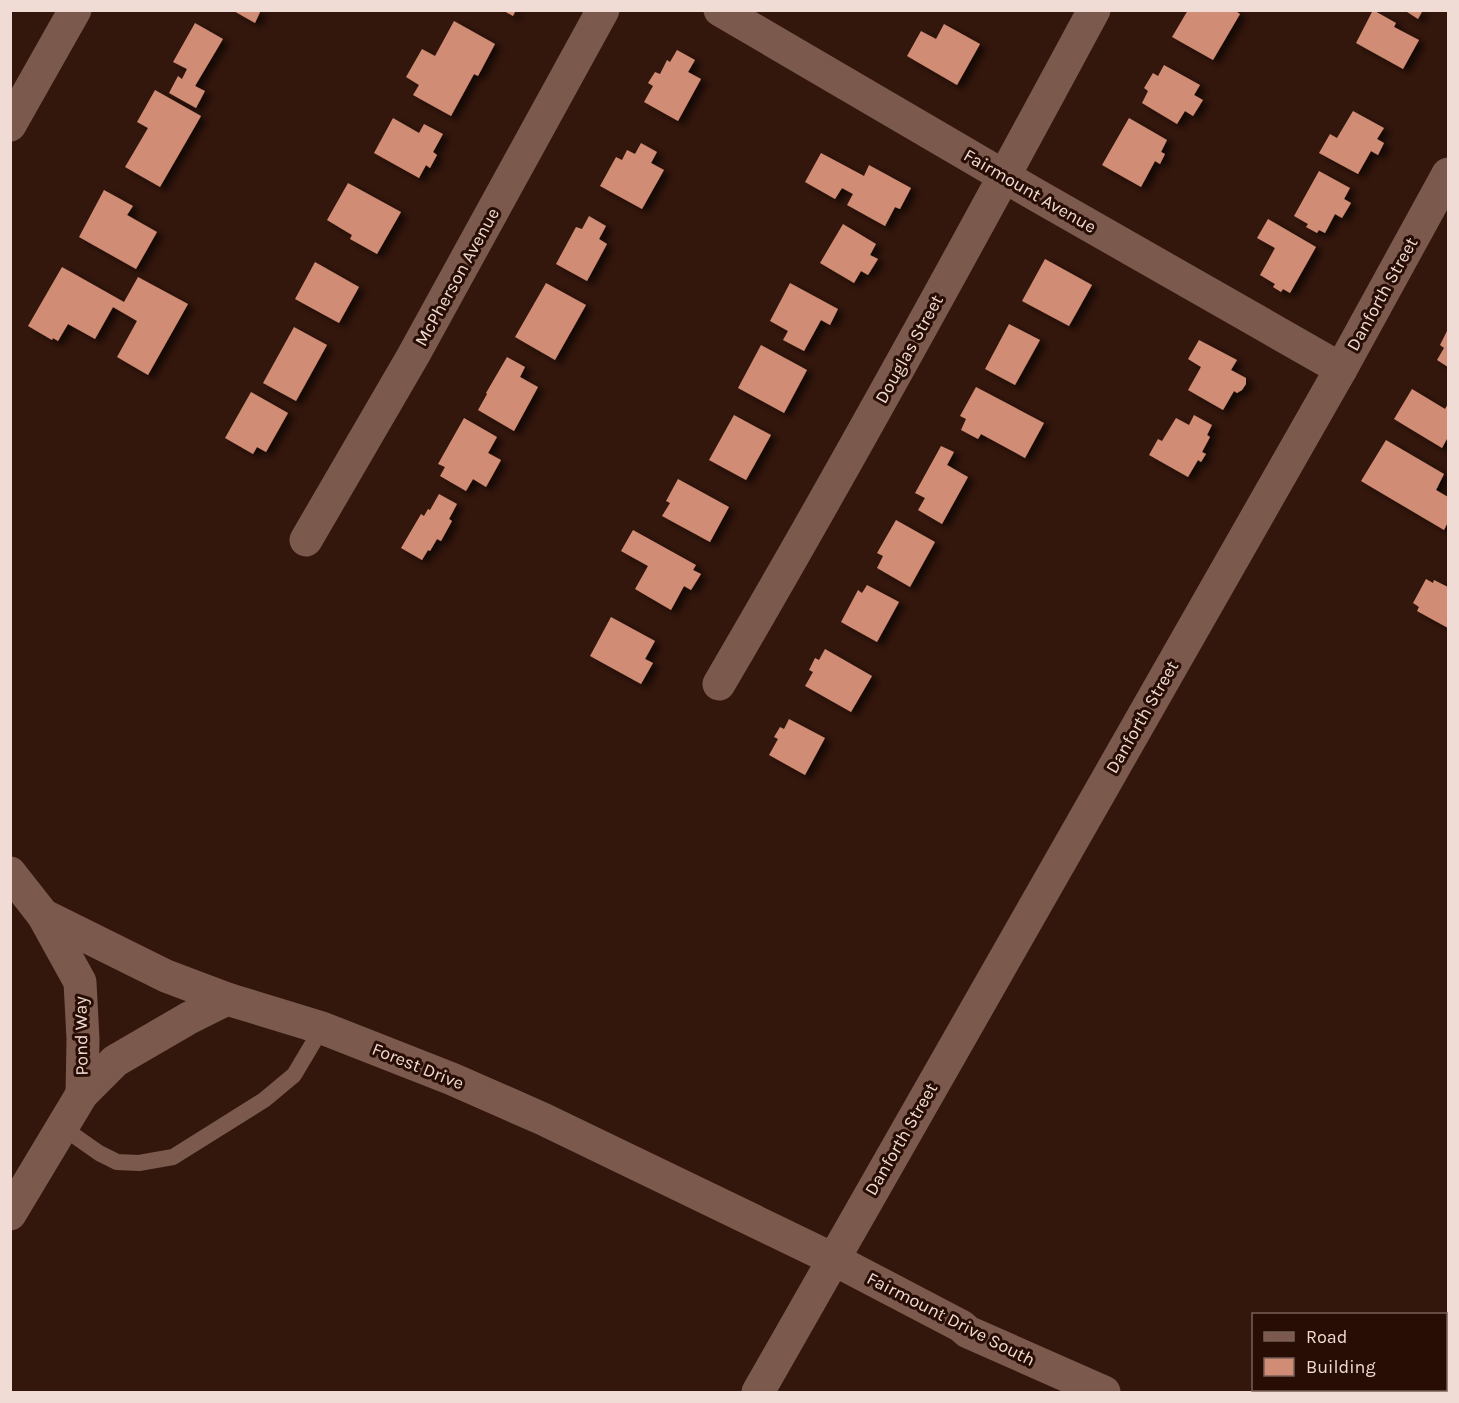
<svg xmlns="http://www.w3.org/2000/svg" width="1459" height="1403" font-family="Karla,sans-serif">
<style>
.building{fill:#d08c74;filter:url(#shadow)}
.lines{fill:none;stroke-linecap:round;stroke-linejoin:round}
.service{stroke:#7b594c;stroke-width:16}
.minor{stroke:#7b594c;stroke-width:33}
.labels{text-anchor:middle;stroke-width:6;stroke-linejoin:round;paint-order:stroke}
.street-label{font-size:18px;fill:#f0dcd4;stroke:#280d04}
</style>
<defs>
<filter id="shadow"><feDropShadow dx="6" dy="4" stdDeviation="3" flood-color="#0009"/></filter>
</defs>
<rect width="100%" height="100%" fill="#33160c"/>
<g class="building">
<path d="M232,10H261L255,23Z"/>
<path d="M502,10H516L513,16Z"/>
<path d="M1188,10H1234L1240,14L1213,60L1172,37Z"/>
<path d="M1373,10L1396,23L1394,27L1419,40L1403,69L1356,43Z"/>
<path d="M1404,10H1423L1418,19Z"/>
<path d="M454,21L495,44L478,76L474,74L451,116L413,95L419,85L406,77L422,49L435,56Z"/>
<path d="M195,23L223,39L195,86L205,91L196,108L169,93L178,76L182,79L187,69L173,62Z"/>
<path d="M944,24L980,44L957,85L907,56L921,31L936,39Z"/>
<path d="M677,50L695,60L688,72L701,79L678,121L644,102L653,86L648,83L655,72L660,74L667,60L670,62Z"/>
<path d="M1164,65L1200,85L1194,95L1203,100L1193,116L1185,111L1177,124L1142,103L1148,91L1144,88L1153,73L1158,76Z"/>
<path d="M155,90L201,116L160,187L125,167L148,128L137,122Z"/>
<path d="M1353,111L1384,128L1377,139L1384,143L1378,155L1371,151L1358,174L1319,153L1330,134L1337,138Z"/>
<path d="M393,118L419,133L424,124L443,134L433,152L437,155L430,168L426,165L419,178L374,153Z"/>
<path d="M1129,118L1167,140L1161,152L1165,154L1160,164L1155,161L1141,187L1102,165Z"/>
<path d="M641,143L657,152L651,163L664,170L642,209L600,186L616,157L622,160L627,150L635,154Z"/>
<path d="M821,153L864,176L869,165L911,188L900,209L895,207L885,226L847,205L853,194L842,188L835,199L805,182Z"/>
<path d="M1319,171L1350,188L1344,199L1351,203L1342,218L1335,214L1325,233L1319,230L1317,233L1306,227L1308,224L1294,216Z"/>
<path d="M348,183L401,212L377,254L350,239L352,235L327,220Z"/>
<path d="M104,190L133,206L127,215L157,232L136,269L79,237Z"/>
<path d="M589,216L606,226L599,239L607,244L587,281L556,264L576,227L582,229Z"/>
<path d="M1268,219L1316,247L1290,293L1283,289L1281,292L1273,287L1275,284L1260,275L1275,248L1257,238Z"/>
<path d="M843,224L876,244L870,255L878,259L868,275L861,271L854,283L820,263Z"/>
<path d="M1045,259L1092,285L1069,326L1022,301Z"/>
<path d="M315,262L359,287L339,323L295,299Z"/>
<path d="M62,267L124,302L138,277L188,304L148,375L117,357L137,321L113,307L95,339L68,324L58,341L53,338L52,340L28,326Z"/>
<path d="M546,283L586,305L555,360L515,337Z"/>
<path d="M790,283L838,309L830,325L821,320L804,351L783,340L788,331L770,321Z"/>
<path d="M1009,324L1040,340L1015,385L985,369Z"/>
<path d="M294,327L327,345L296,401L263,383Z"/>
<path d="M1448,329V367L1437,360L1444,348L1440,345Z"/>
<path d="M1199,340L1237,360L1231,370L1246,378V384L1242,390L1237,393L1234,391L1223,410L1188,390L1201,367L1188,359Z"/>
<path d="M761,345L807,370L784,413L738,388Z"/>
<path d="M507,357L525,367L520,377L538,387L514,431L478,410L487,394L486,393Z"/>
<path d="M976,387L1044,423L1025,458L981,434L978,439L961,430L966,419L960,416Z"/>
<path d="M1412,389L1445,409L1448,404V437L1442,448L1394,419Z"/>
<path d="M251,392L288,413L266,452L257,447L253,454L225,438Z"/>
<path d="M734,415L771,435L746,480L709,460Z"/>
<path d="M1194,415L1212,425L1207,435L1210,437L1202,452L1206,454L1201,462L1198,460L1188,477L1149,455L1158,439L1162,441L1176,418L1189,425Z"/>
<path d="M464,418L497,437L488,453L501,460L486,487L473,479L466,491L440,476L445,467L438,464Z"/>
<path d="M1386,440L1444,474L1436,490L1448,497V522L1444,530L1361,481Z"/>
<path d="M941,446L954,452L947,465L968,477L942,524L918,510L925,498L915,493Z"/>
<path d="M678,479L729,507L710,542L662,516L670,503L666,501Z"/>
<path d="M439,494L457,504L449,519L452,521L441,541L437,539L430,551L428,550L422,560L401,548L421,514L424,516L428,509L430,510Z"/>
<path d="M896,520L935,542L910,587L877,568L883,556L877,553Z"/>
<path d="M633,530L696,565L693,570L701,574L691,590L684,586L671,610L635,589L648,566L621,551Z"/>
<path d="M1426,579L1433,583L1434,580L1448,587V628L1417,611L1419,607L1413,603Z"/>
<path d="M867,585L899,602L877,642L841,622L858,590L862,593Z"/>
<path d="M611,617L655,641L645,659L653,663L641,684L590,656Z"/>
<path d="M825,649L872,676L851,712L805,686L813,672L809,670L815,658L819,660Z"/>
<path d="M789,719L825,738L805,775L769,755L778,739L774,737L780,727L784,729Z"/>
</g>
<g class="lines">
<path class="service" d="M62,1127L99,1153L117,1162L139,1163L173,1157L264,1100L294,1075L322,1028"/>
<g class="minor">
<path d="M720,10L1031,192L1341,369"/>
<path d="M10,125L75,10"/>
<path d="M306,540L413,356L603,10"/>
<path d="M719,684C849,462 972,237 1094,10"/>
<path d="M10,873L43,915L166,976L227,999L322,1028L452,1079L543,1119L833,1259L961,1326L968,1332L1104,1392"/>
<path d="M43,915L80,982L83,1039L82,1094"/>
<path d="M10,1214L82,1094L115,1061L189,1018L227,999"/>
<path d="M758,1392L1341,369L1448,174"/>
</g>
</g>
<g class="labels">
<g class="street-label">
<text transform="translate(1030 191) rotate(30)" y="6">Fairmount Avenue</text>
<text transform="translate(457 277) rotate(-61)" y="6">McPherson Avenue</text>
<text transform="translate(1382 294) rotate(-61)" y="6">Danforth Street</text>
<text transform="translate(909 349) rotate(-61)" y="6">Douglas Street</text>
<text transform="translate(1142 717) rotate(-60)" y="6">Danforth Street</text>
<text transform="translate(81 1036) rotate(-91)" y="6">Pond Way</text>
<text transform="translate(418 1066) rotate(22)" y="6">Forest Drive</text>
<text transform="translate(901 1139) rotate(-60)" y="6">Danforth Street</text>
<text transform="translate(951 1319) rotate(27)" y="6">Fairmount Drive South</text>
</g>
</g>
<rect width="1459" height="1403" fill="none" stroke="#f0dcd4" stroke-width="24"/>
<rect x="1252" y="1313" width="195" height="78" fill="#280d04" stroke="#786057" stroke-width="1.5"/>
<rect x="1264" y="1332" width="30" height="9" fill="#7b594c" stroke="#786057" stroke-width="1.5"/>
<text x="1306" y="1343" font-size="18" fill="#f0dcd4">Road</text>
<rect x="1264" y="1358" width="30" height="18" fill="#d08c74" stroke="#786057" stroke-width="1.5"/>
<text x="1306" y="1373" font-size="18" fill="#f0dcd4">Building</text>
</svg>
